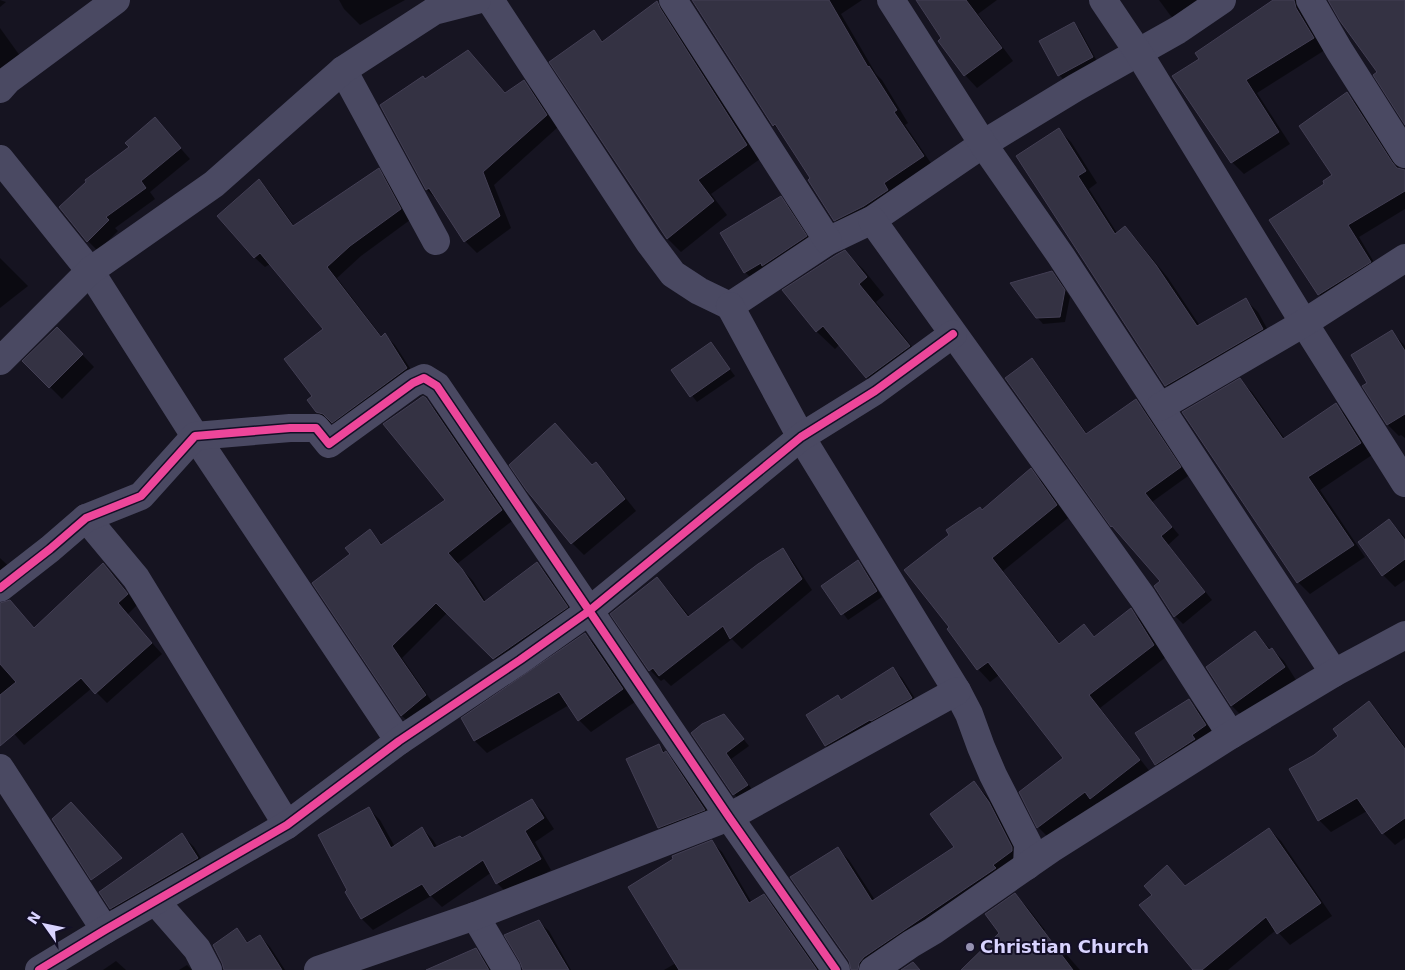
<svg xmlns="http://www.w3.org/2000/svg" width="1405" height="970" font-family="'DejaVu Sans',sans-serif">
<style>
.shadow{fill:#0007}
.building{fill:#343243;stroke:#433f54}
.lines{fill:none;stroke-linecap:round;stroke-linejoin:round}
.minor{stroke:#4a4962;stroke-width:28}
.cycleway-casing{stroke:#130f26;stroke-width:11}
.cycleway{stroke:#ed469a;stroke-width:8}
.poi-dot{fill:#9591b1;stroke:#130f26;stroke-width:2}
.labels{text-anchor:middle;stroke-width:4;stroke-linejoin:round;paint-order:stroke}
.poi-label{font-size:18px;font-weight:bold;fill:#d9d4ff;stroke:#130f26;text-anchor:start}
</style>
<rect width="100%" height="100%" fill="#161421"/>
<g class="shadow">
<path d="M0,0L6,2L0,7Z"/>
<path d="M339,0H405L360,25L344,9Z"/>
<path d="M693,0H862L841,14L876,74L882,80L908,123L905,125L935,169L847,233L835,220L812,179L783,135L774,125Z"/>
<path d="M917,0H997L978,14L1013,61L977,88L965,75Z"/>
<path d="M1159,0H1212L1182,27L1170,15Z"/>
<path d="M1286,0H1303L1325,50L1257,93L1290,144L1244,174L1232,162L1201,59Z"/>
<path d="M657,3L671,16L760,159L711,194L727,215L681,252L668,239L551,62L593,32L604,42Z"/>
<path d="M1074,24L1080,30L1098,63L1065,81L1059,75Z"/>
<path d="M0,28L28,67L0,90Z"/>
<path d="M468,51L506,93L524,82L536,94L558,127L494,185L511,228L477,253L465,241L439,202L427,190L381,105L426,80Z"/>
<path d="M1347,94L1359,106L1400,170L1405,171V209L1359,237L1381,274L1331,306L1319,294L1271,221L1326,184L1334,176Z"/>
<path d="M155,119L190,159L150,192L155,199L115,228L118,231L98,251L88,241L130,147Z"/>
<path d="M1059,130L1071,142L1097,183L1089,189L1117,233L1125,227L1137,240L1168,278L1200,326L1246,300L1258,312L1274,341L1178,397L1166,385L1017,156Z"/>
<path d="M378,170L389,180L410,220L361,256L337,278L382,337L385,335L395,345L417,379L335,424L328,422L317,412L314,396L325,330L270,264L265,267L254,257L259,181L269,191L295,227Z"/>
<path d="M780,198L793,210L818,249L757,284L745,272L722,233Z"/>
<path d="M845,252L863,269L884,295L876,302L926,364L884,395L867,378L840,344L835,349L817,332L784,290Z"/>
<path d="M0,258L28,286L0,308Z"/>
<path d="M1052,272L1058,278L1070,297L1065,322L1043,324L1037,317Z"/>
<path d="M57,328L94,367L62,399L24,361Z"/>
<path d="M1392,332L1405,346V438L1401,435L1399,436L1388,425L1364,386L1369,383Z"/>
<path d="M711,344L735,376L697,402L673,371Z"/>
<path d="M1032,360L1040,368L1088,435L1136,401L1144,409L1188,476L1152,502L1179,535L1168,545L1212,600L1183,624L1175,616L1155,586L1161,582Z"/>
<path d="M1240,380L1252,392L1285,439L1336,405L1348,417L1372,455L1320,490L1365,557L1310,594L1298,582Z"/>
<path d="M425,399L436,410L512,521L457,564L473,581L486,602L537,563L547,574L577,618L505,669L447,613L402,658L435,706L413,726L402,716L314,583L352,555L370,531L383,545L446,500Z"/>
<path d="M596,464L608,476L636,511L584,555L572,543L593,466Z"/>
<path d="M1031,470L1043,482L1068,518L1003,571L1061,645L1084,626L1095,638L1131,610L1143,622L1166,657L1100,708L1151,773L1103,810L1097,803L1050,839L1038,827L1065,759L999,675L990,682L978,669L949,629L982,512Z"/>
<path d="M1389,520L1405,537V580L1395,587L1383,575L1359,542Z"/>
<path d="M782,550L793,561L812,590L742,649L732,639L671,686L664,679L661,681L650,670L657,579L668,590L690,617Z"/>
<path d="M0,558L17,574L0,586Z"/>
<path d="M858,562L864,568L882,597L848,620L823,586Z"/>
<path d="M103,565L114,575L137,605L127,615L162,654L107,703L92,688L24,745L0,718V604L10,601L35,629Z"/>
<path d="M1255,633L1271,650L1272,649L1284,661L1296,680L1244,718L1232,706L1208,667Z"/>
<path d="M585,634L597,646L635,702L591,732L579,720L569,705L487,753L475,741L462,719Z"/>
<path d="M893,669L902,678L921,708L835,755L826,746L838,697L842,701Z"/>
<path d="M1189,701L1201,713L1217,737L1168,776L1156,764Z"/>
<path d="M1369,703L1381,715L1405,747V838L1395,845L1383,833L1367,811L1331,832L1319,820L1291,770L1314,756L1340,736Z"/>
<path d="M724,715L749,746L731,759L753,791L740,800L734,794L692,733Z"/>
<path d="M659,746L678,765L716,822L671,839L659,827Z"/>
<path d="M974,783L986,795L1001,816L1024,861L875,970H853L837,848L849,860L875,900L956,847Z"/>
<path d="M532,800L543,812L554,829L535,842L551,870L509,895L497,883L492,872L442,907L431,896L373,930L362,919L347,892L369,809L380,820L395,847L422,828L433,840L438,848L462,840Z"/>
<path d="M1269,829L1281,841L1332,916L1290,945L1276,930L1228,970H1195L1167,867L1186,887Z"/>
<path d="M182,835L194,847L209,871L123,920L111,908Z"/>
<path d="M712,842L722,852L752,903L764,896L774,906L819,970H664L676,963Z"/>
<path d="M1015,895L1027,907L1045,930L1018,952Z"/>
<path d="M538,921L549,931L571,970H524Z"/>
<path d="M236,930L249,943L260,936L270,947L285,970H225Z"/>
<path d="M1045,934L1064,956L1066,954L1080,970H1017Z"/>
<path d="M475,949L486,960L492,970H429Z"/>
<path d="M116,961L126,970H103Z"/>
<path d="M187,965L192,970H179Z"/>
</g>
<g class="building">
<path d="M692,0H829L868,67L869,66L897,110L894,112L924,156L884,183L888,190L864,206L834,221L808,180L810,178L775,124L773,126Z"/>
<path d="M916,0H966L1002,48L964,76L938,41L941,38Z"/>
<path d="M1273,0H1294L1296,8L1314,38L1246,80L1279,132L1231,163L1172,76L1199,59L1195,53Z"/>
<path d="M1328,0H1405V125L1373,75L1377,72L1340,21Z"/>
<path d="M657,1L660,8L747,145L698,180L714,201L667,239L549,62L594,30L602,42Z"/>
<path d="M1074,22L1093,57L1058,76L1039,41Z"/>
<path d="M468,50L505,93L524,80L547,115L483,172L500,216L464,242L429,188L426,190L380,105L423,76L425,79Z"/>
<path d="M1347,92L1392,162L1397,168L1405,170V191L1348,225L1371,262L1318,295L1269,220L1324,184L1323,181L1332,175L1299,126Z"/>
<path d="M155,117L181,148L141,181L146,188L106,217L109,220L87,242L59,207L86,182L85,180L129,147L125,143Z"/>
<path d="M1059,128L1086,171L1078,176L1115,234L1125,226L1156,265L1197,326L1246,298L1263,329L1165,386L1016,156Z"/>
<path d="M379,168L401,209L350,246L327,267L381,337L385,333L407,368L332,423L323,414L316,412L307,400L312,396L284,359L323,329L260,253L254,258L217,216L259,179L293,226Z"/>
<path d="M781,196L807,236L762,266L761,263L744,273L720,233Z"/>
<path d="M845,250L867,277L859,284L910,346L866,378L823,326L816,332L782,290L836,255Z"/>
<path d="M1052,271L1065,290L1060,317L1036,318L1010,283Z"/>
<path d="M57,327L83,354L49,388L22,361Z"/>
<path d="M1392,330L1405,351V414L1387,425L1362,386L1367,383L1351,355Z"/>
<path d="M711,342L730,369L690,397L671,370Z"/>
<path d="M1032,358L1086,434L1136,399L1181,467L1145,493L1172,527L1161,536L1205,592L1174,617L1154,586L1160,581L1112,526L1111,527L1005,378Z"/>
<path d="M1240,378L1283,439L1336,403L1361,443L1308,477L1354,545L1297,583L1182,412Z"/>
<path d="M423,396L426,398L502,510L448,553L462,569L484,602L537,562L568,607L493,659L436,603L392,646L426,695L401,716L312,583L350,554L345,548L370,529L381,545L445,500L383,424Z"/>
<path d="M555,423L592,465L596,462L625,499L571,544L527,491L509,465Z"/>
<path d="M1031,468L1057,505L992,558L1059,644L1084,624L1094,637L1131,608L1154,645L1089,695L1140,760L1090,799L1085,792L1037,828L1019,792L1063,758L988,662L977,670L947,629L949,627L904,570L949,535L946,530L980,507L982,510Z"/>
<path d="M1389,519L1405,540V559L1382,576L1358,542Z"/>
<path d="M783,548L802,579L730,639L723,626L659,676L653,668L649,671L610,614L657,577L688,617L758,564Z"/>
<path d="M858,560L877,591L841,615L821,586Z"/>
<path d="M103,563L128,594L118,603L152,643L95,694L81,678L0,746V695L16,682L0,664V603L10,600L34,628Z"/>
<path d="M1255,631L1269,650L1272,648L1285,667L1231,706L1206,667Z"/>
<path d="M585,633L623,689L578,721L559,692L474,741L461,718Z"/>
<path d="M893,667L912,698L871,721L870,720L825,746L806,715L838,695L841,700Z"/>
<path d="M1189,699L1206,725L1192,735L1195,739L1155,765L1135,733Z"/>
<path d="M1369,701L1405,749V818L1382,834L1357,798L1318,821L1289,769L1314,755L1338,736L1333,729Z"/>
<path d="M724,714L744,739L726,753L748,785L733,795L691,733L702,724Z"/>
<path d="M659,744L663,753L666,751L705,810L658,828L626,759Z"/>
<path d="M974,781L989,802L1012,847V851L993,865L996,868L864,957L859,963L858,970H851L849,961L790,877L838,847L872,901L954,847L930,814Z"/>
<path d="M532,799L544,818L525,831L541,859L496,884L483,860L430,896L422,884L361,919L345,892L347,890L318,835L369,807L391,848L422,827L434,848L460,836L462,838Z"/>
<path d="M71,802L122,858L91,880L52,819Z"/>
<path d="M1269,828L1321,903L1277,934L1266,917L1202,970H1193L1139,905L1152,895L1144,886L1167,865L1185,886Z"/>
<path d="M182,833L198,858L110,909L99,892Z"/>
<path d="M712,840L749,903L764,894L817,970H679L628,887L673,859L672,856Z"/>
<path d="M1015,893L1073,970H961L999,933L985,914Z"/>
<path d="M539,920L569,970H523L520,962L504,935Z"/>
<path d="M237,928L247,943L260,935L282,970H224L222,963L213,945Z"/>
<path d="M476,948L489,970H426Z"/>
<path d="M913,962L920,970H901Z"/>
</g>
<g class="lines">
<g class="minor">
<path d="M490,0L649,242L673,274L699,291L730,306L828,241L872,220L983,144L1075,88L1178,30L1222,0"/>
<path d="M673,0L828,241"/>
<path d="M891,0L983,144L1061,256L1334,673"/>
<path d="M1103,0L1138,52L1304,323L1405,483"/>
<path d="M1310,0L1339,50L1405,154"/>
<path d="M343,70L436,241"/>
<path d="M0,89L8,80L116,0"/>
<path d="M0,159L90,271L195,436L399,741"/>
<path d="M872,220L1143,598L1231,735"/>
<path d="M730,306L801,437L957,691L969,714L981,747L993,775L1028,844L1027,866"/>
<path d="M0,361L90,271L214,184L343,70L434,11L477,0"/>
<path d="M1160,407L1304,323L1405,258"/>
<path d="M86,518L136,578L287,825"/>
<path d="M0,588L50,549L86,518L141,496L195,436L290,428H316L329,444L413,383L424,378L437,386L729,817L836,970"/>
<path d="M0,768L105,930"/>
<path d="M156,902L197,949L208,970"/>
<path d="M475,916L507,970"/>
<path d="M39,970L105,930L287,825L399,741L520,660L589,611L801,437L875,391L953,334"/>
<path d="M318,970L475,916L729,817L957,691"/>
<path d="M873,970L911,944L933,931L1051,849L1231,735L1334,673L1405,635"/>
</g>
<g class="cycleway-casing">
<g id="cycleway">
<path d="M0,588L50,549L86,518L141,496L195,436L290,428H316L329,444L413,383L424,378L437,386L729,817L836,970"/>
<path d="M39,970L105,930L287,825L399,741L520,660L589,611L801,437L875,391L953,334"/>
</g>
</g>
<use href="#cycleway" class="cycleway"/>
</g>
<circle class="poi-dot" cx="970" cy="947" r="5"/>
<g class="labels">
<g class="poi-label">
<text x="980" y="953">Christian Church</text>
</g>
</g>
<g transform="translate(45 925) rotate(303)" stroke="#130f26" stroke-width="4" paint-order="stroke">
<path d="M0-4L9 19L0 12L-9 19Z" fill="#d9d4ff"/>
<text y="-8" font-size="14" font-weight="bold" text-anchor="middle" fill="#d9d4ff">N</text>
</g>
</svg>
